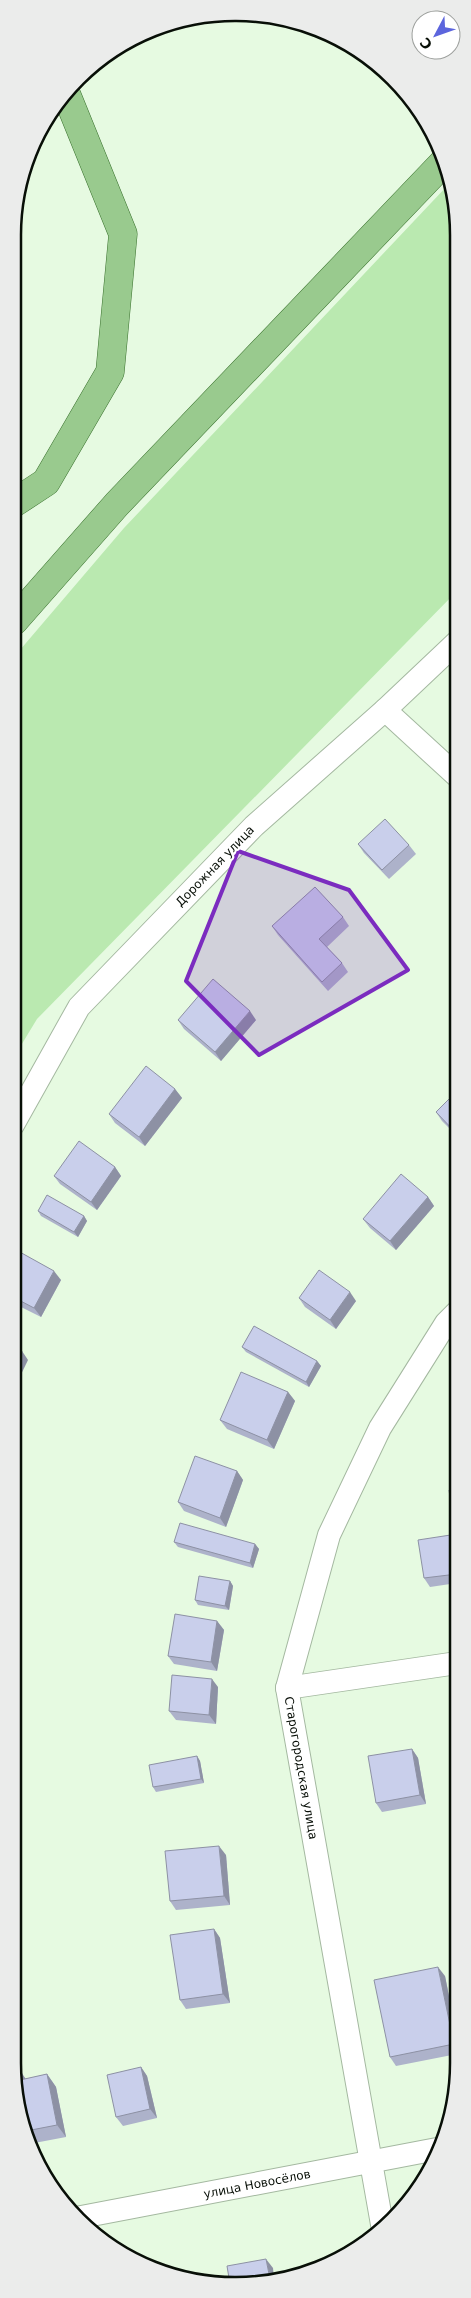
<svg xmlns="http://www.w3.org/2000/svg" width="471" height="2298" font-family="'DejaVu Sans',sans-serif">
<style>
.green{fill:#bae9b0}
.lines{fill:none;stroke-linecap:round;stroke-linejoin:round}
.street-casing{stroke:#a4b8a0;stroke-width:24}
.primary-casing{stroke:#3a712e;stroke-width:29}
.street{stroke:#fff;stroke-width:22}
.primary{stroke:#99ca8e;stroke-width:28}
.wall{fill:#adb2ca}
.shaded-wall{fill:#8d91a4}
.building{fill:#c9cfeb;stroke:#8d91a4}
.marked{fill:#7b2cbf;fill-opacity:0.2;stroke:#7b2cbf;stroke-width:4;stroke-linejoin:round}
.labels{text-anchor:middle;stroke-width:4.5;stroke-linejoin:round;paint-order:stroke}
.street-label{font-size:12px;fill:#080f07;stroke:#fff}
.rim{fill:none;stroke:#080f07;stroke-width:2.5}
</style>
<rect width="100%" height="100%" fill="#e6fae1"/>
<path class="green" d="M448,185L458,221V590L37,1019L14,1057V657L124,528Z"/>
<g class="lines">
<g class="street-casing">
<g id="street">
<path d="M385,710L458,777"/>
<path d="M13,1125L79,1007L254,826L385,710L458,641"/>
<path d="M287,1688L457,1663"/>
<path d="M76,2218L437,2149"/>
<path d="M383,2230L287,1688L329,1535L380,1428L446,1323L457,1312"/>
</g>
</g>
<g class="primary-casing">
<g id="primary">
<path d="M14,503L46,482L110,372L123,234L67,96"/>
<path d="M14,621L117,504L443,163"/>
</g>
</g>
<use href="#street" class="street"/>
<use href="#primary" class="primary"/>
</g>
<g class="wall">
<path d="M358,844L409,845L416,854L389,879L364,853Z"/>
<path d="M343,917L349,926L327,947L342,963L348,972L328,991L278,935L272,926Z"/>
<path d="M178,1020H256L221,1061L184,1029Z"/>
<path d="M175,1089L182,1098L145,1146L115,1123L109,1114Z"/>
<path d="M457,1091V1136L442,1121L436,1112Z"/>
<path d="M115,1167L121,1176L97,1210L60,1184L54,1176Z"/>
<path d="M428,1197L434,1206L396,1250L370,1228L363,1219Z"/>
<path d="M38,1211L84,1216L87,1221L78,1237L41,1216Z"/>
<path d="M13,1260L61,1280L41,1317L13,1303Z"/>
<path d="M299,1298L356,1301L336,1329L305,1307Z"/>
<path d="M242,1347L317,1361L321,1366L309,1387L246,1352Z"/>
<path d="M288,1392L295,1401L274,1449L227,1429L220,1420Z"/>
<path d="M237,1471L243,1480L226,1527L184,1511L178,1502Z"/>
<path d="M457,1534V1583L430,1587L424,1578Z"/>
<path d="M174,1542L255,1544L259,1549L253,1568L178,1547Z"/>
<path d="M230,1581L233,1586L229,1610L198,1605L195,1600Z"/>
<path d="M217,1621L224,1630L217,1671L174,1664L168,1656Z"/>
<path d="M218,1687L216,1724L176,1720L169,1711Z"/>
<path d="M412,1749L418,1758L426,1804L382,1812L376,1803Z"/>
<path d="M197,1756L200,1761L204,1783L156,1792L153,1787Z"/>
<path d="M226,1855L230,1905L176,1910L170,1901Z"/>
<path d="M214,1929L220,1938L230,2003L186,2009L180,2000Z"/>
<path d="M445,1976L457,2037V2054L396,2066L390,2057Z"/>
<path d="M13,2066L26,2079L47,2074L56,2087L66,2137L29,2144Z"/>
<path d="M141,2067L147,2076L157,2118L123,2126L116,2117Z"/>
</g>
<g class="shaded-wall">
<path d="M250,1011L256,1020L221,1061L215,1052Z"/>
<path d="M175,1089L182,1098L145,1146L139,1137Z"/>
<path d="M115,1167L121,1176L97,1210L91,1202Z"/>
<path d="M428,1197L434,1206L396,1250L390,1241Z"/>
<path d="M84,1216L87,1221L78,1237L74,1232Z"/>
<path d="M54,1271L61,1280L41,1317L34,1308Z"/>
<path d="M350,1292L356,1301L336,1329L330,1320Z"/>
<path d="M22,1351L28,1360L13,1391V1369Z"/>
<path d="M317,1361L321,1366L309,1387L306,1382Z"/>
<path d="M288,1392L295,1401L274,1449L267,1440Z"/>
<path d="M237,1471L243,1480L226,1527L220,1518Z"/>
<path d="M255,1544L259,1549L253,1568L250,1563Z"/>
<path d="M230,1581L233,1586L229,1610L225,1606Z"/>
<path d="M217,1621L224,1630L217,1671L211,1662Z"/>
<path d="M212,1679L218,1687L216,1724L209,1715Z"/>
<path d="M412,1749L418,1758L426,1804L420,1795Z"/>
<path d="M197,1756L200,1761L204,1783L201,1779Z"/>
<path d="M219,1846L226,1855L230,1905L224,1896Z"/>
<path d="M214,1929L220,1938L230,2003L223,1994Z"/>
<path d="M438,1967L445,1976L457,2037V2048L454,2044Z"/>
<path d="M17,2065L25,2078L28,2092L20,2080Z"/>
<path d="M141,2067L147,2076L157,2118L150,2109Z"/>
<path d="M47,2074L56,2087L66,2137L57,2125Z"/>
<path d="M266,2259L273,2268L274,2278L270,2279Z"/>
</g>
<g class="building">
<path d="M385,819L409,845L382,870L358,844Z"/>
<path d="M315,887L343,917L319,939L342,963L322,982L272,926Z"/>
<path d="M213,979L250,1011L215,1052L178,1020Z"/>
<path d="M146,1066L175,1089L139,1137L109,1114Z"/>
<path d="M457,1091V1134L436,1112Z"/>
<path d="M79,1141L115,1167L91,1202L54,1176Z"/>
<path d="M401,1174L428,1197L390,1241L363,1219Z"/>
<path d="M47,1195L84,1216L74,1232L38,1211Z"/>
<path d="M18,1251L54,1271L34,1308L13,1297V1260Z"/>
<path d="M319,1270L350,1292L330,1320L299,1298Z"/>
<path d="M254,1326L317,1361L306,1382L242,1347Z"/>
<path d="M13,1347L22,1351L13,1369Z"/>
<path d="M241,1372L288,1392L267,1440L220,1420Z"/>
<path d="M195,1456L237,1471L220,1518L178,1502Z"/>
<path d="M457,1489V1526L454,1527L449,1490Z"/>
<path d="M180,1523L255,1544L250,1563L174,1542Z"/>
<path d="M457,1534V1574L424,1578L418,1540Z"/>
<path d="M199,1576L230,1581L225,1606L195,1600Z"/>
<path d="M175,1614L217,1621L211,1662L168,1656Z"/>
<path d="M172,1675L212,1679L209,1715L169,1711Z"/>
<path d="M412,1749L420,1795L376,1803L368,1756Z"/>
<path d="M197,1756L201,1779L153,1787L149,1765Z"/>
<path d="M219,1846L224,1896L170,1901L165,1851Z"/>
<path d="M214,1929L223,1994L180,2000L170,1935Z"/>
<path d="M438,1967L454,2044L390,2057L374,1980Z"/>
<path d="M17,2065L20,2080L47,2074L57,2125L26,2131L13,2066Z"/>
<path d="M141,2067L150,2109L116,2117L107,2075Z"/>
<path d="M266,2259L270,2279L230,2284L227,2266Z"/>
<path d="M191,2272L192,2277L182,2274Z"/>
</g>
<path class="marked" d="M238,851L349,890L408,970L259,1055L186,981Z"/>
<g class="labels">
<g class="street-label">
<text transform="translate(215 866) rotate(-46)" y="4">Дорожная улица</text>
<text transform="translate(301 1768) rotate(80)" y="4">Старогородская улица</text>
<text transform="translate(257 2184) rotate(-11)" y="4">улица Новосёлов</text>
</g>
</g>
<path d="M0 0H471V2298H0ZM235 21H236A214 214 0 0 1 450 235V2063A214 214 0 0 1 236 2277H235A214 214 0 0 1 21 2063V235A214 214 0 0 1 235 21Z" fill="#ebeceb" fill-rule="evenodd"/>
<path class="rim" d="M235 21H236A214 214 0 0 1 450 235V2063A214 214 0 0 1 236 2277H235A214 214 0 0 1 21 2063V235A214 214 0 0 1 235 21Z"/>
<g transform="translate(436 35) rotate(229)"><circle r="24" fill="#ffffff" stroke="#9c9f9c"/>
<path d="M0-4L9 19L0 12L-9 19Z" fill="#5c65dd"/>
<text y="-8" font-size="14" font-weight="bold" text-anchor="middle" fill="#080f07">С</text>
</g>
</svg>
